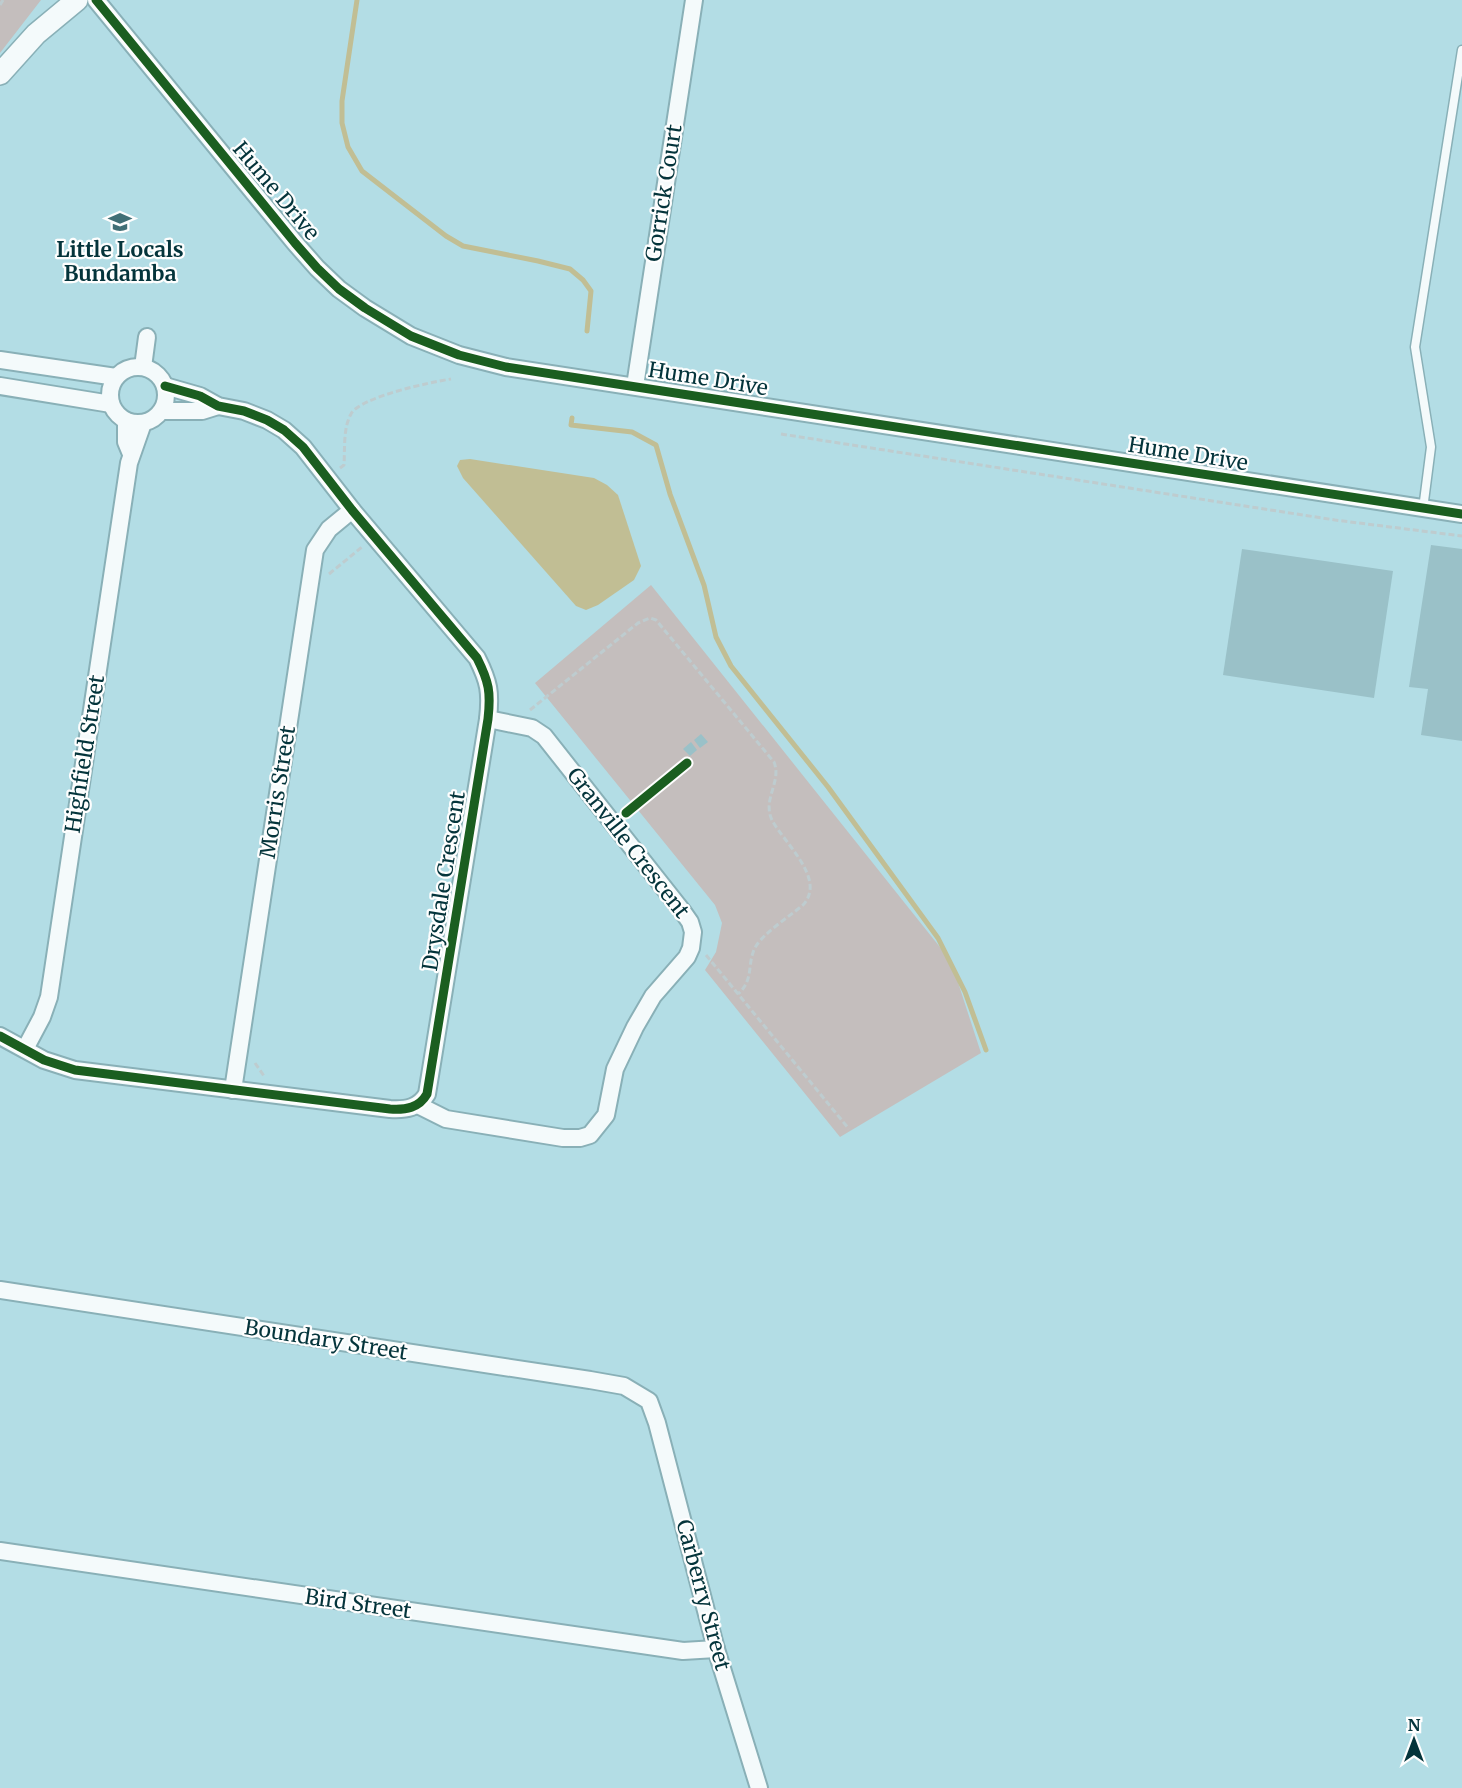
<svg xmlns="http://www.w3.org/2000/svg" width="1462" height="1788" font-family="Merriweather,serif">
<style>
.green{fill:#c4bebd}
.water{fill:#c1be94}
.lines{fill:none;stroke-linecap:round;stroke-linejoin:round}
.stream{stroke:#c1be94;stroke-width:5}
.building{fill:#9ac1c8}
.service-casing{stroke:#89b0b7;stroke-width:11}
.minor-casing{stroke:#89b0b7;stroke-width:20}
.tertiary-casing{stroke:#89b0b7;stroke-width:24}
.path{stroke:#becccf;stroke-width:3;stroke-dasharray:6 3;stroke-linecap:butt}
.service{stroke:#f4fafb;stroke-width:8}
.minor{stroke:#f4fafb;stroke-width:16}
.tertiary{stroke:#f4fafb;stroke-width:21}
.cycleway-casing{stroke:#fefefe;stroke-width:13}
.cycleway{stroke:#1b5e20;stroke-width:9}
.labels{text-anchor:middle;stroke-width:4.5;stroke-linejoin:round;paint-order:stroke}
.street-label{font-size:21px;fill:#04343b;stroke:#fefefe}
.poi-label{font-size:21px;font-weight:bold;fill:#04343b;stroke:#fefefe}
</style>
<rect width="100%" height="100%" fill="#b3dde5"/>
<g class="green">
<path d="M0,0H41L0,53Z"/>
<path d="M651,585L951,961L981,1053L840,1137L705,970L716,952L722,923L715,905L535,683Z"/>
</g>
<path class="water" d="M470,459L594,478L607,485L618,495L641,566L634,580L598,605L586,610L576,606L463,478L457,466L460,460Z"/>
<g class="lines">
<g class="stream">
<path d="M357,0L342,101V123L348,147L362,171L446,236L463,246L538,261L570,269L583,280L591,291L587,331"/>
<path d="M572,418L571,425L632,432L656,445L670,494L704,585L716,637L731,666L828,787L938,938L965,992L986,1050"/>
</g>
</g>
<g class="building">
<path d="M1431,545L1462,549V741L1421,735L1428,689L1409,687Z"/>
<path d="M1242,549L1393,571L1374,698L1223,675Z"/>
<path d="M701,734L708,742L700,748L694,740Z"/>
<path d="M691,742L697,750L690,756L683,749Z"/>
</g>
<g class="lines">
<g class="service-casing">
<path id="service" d="M1423,509L1431,447L1415,347L1462,50"/>
</g>
<g class="minor-casing">
<g id="minor">
<path d="M96,0L295,243L317,268L339,289L365,308L411,336L459,355L506,367L1462,514"/>
<path d="M0,360L116,377"/>
<circle cx="138" cy="395" r="28"/>
<path d="M143,367L147,337"/>
<path d="M0,386L111,404"/>
<path d="M635,386L694,0"/>
<path d="M162,411H202L218,406"/>
<path d="M126,421V442L131,454"/>
<path d="M0,1036L44,1060L75,1070L390,1109C406,1110 419,1108 427,1094L488,719C491,692 489,682 477,658L352,510L303,447L284,430L267,420L244,411L218,406L200,396L165,386"/>
<path d="M25,1049L42,1017L49,997L129,463L143,423"/>
<path d="M233,1090L315,550L329,529L352,510"/>
<path d="M418,1105L446,1119L563,1138H580L590,1135L606,1115L615,1069L635,1027L653,996L687,957L691,948L693,932L690,922L683,912L544,736L532,728L488,719"/>
<path d="M0,1290L590,1380L624,1386L649,1401L657,1423L716,1649L759,1788"/>
<path d="M0,1551L683,1651L716,1649"/>
</g>
</g>
<g class="tertiary-casing">
<path id="tertiary" d="M0,74L36,34L77,0"/>
</g>
<g class="path">
<path d="M0,5L3,0"/>
<path d="M781,434L1335,520L1462,536"/>
<path d="M340,468L344,465C345,449 343,428 351,414C360,397 431,382 451,379"/>
<path d="M329,574L362,547"/>
<path d="M530,710L638,623L650,618L656,620L774,762C782,782 762,799 772,820C784,843 827,879 803,905C790,916 765,932 756,946C746,963 755,979 738,994"/>
<path d="M706,955L849,1129"/>
<path d="M255,1063L264,1076"/>
</g>
<use href="#service" class="service"/>
<use href="#minor" class="minor"/>
<use href="#tertiary" class="tertiary"/>
<g class="cycleway-casing">
<g id="cycleway">
<path d="M96,0L295,243L317,268L339,289L365,308L411,336L459,355L506,367L1462,514"/>
<path d="M626,813L687,763"/>
<path d="M0,1036L44,1060L75,1070L390,1109C406,1110 419,1108 427,1094L488,719C491,692 489,682 477,658L352,510L303,447L284,430L267,420L244,411L218,406L200,396L165,386"/>
</g>
</g>
<use href="#cycleway" class="cycleway"/>
</g>
<defs>
<g id="school-bare" transform="scale(1.8)"><path d="M0-5L7-2L0 1L-7-2ZM-4 1L0 2.5L4 1V4Q0 6-4 4Z" fill="#416f76" stroke="#fefefe" stroke-width="2.5" paint-order="stroke"/></g>
</defs>
<g fill-rule="evenodd">
<use href="#school-bare" x="120" y="222"/>
</g>
<g class="labels">
<g class="street-label">
<text transform="translate(276 191) rotate(50)" y="7">Hume Drive</text>
<text transform="translate(664 193) rotate(-81)" y="7">Gorrick Court</text>
<text transform="translate(708 379) rotate(9)" y="7">Hume Drive</text>
<text transform="translate(1188 454) rotate(9)" y="7">Hume Drive</text>
<text transform="translate(85 754) rotate(-81)" y="7">Highfield Street</text>
<text transform="translate(278 792) rotate(-81)" y="7">Morris Street</text>
<text transform="translate(628 843) rotate(52)" y="7">Granville Crescent</text>
<text transform="translate(444 881) rotate(-81)" y="7">Drysdale Crescent</text>
<text transform="translate(326 1340) rotate(9)" y="7">Boundary Street</text>
<text transform="translate(703 1595) rotate(75)" y="7">Carberry Street</text>
<text transform="translate(358 1604) rotate(8)" y="7">Bird Street</text>
</g>
<g class="poi-label">
<text x="120" y="257">Little Locals<tspan x="120" dy="24">Bundamba</tspan></text>
</g>
</g>
<g transform="translate(1414 1740)" stroke="#fefefe" stroke-width="4.5" paint-order="stroke">
<path d="M0-4.5L10 22L0 15L-10 22Z" fill="#04343b"/>
<text y="-9" font-size="16" font-weight="bold" text-anchor="middle" fill="#04343b">N</text>
</g>
</svg>
